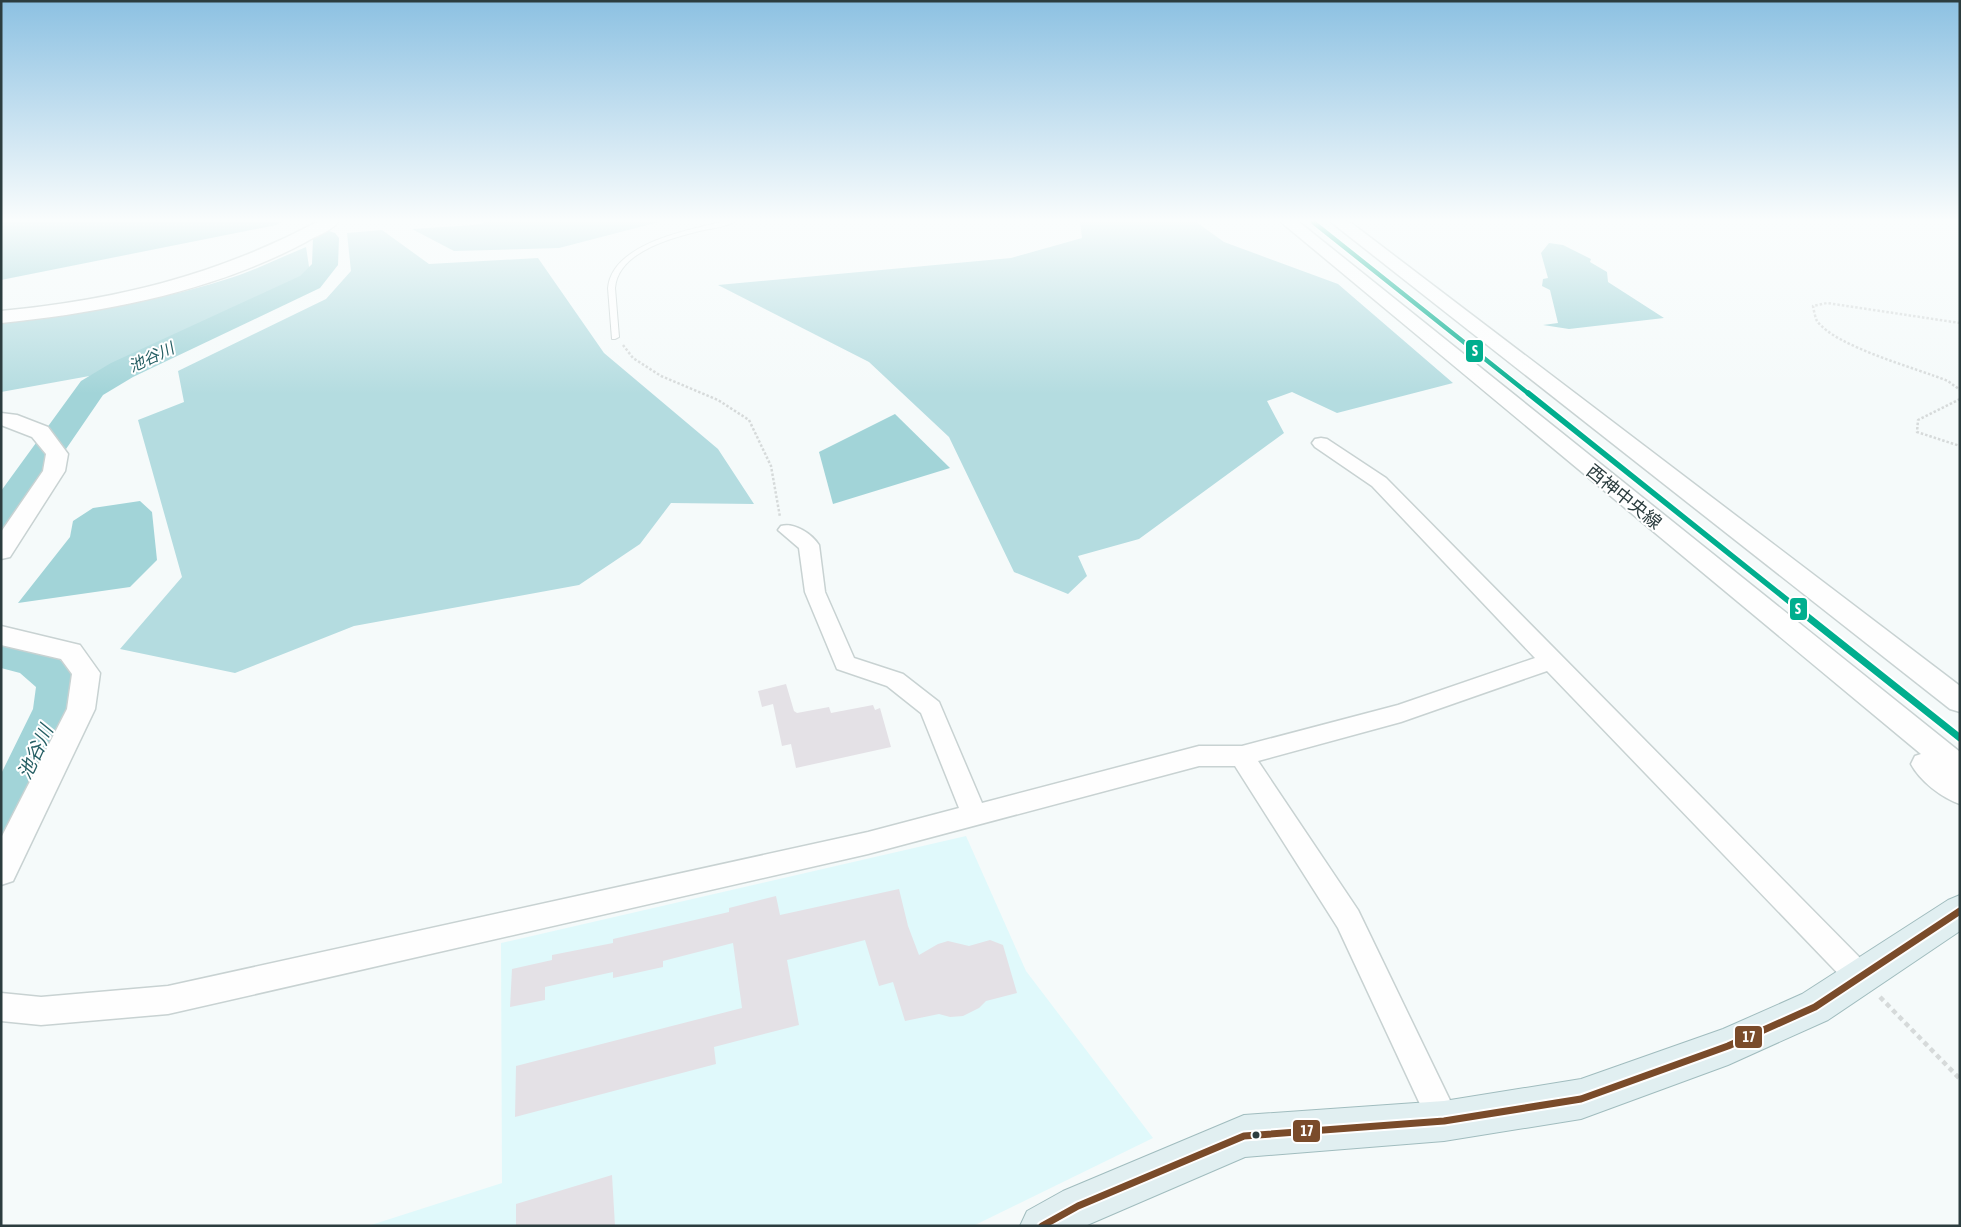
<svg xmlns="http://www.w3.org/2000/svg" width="1961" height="1227" font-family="'Asap Condensed','Noto Sans JP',sans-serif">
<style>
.built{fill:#e0f9fb}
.forest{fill:#b4dce0}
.water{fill:#a2d4d8}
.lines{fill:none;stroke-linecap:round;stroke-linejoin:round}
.river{fill:#a2d4d8;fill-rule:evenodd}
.building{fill:#e4e1e6}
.service-casing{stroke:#c8d2d2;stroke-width:2}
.minor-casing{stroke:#c8d2d2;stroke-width:3}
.tertiary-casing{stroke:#c8d2d2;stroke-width:3}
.primary-casing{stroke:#a0bcbe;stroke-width:2}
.path-far1{stroke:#d6dada;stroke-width:2.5;stroke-dasharray:2.5 2;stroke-linecap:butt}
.path{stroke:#d6dada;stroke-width:4.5;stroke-dasharray:5 4;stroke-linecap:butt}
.service{fill:#fefefe;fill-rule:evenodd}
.minor{fill:#fefefe;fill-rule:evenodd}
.tertiary{fill:#fefefe;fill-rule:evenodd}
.primary{fill:#e1eff1;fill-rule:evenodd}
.bus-1-casing{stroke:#fff;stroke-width:11}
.bus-1{stroke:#7a4b2a;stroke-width:7}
.metro-1-far2-casing{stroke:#fff;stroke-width:7}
.metro-1-far1-casing{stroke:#fff;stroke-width:9}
.metro-1-casing{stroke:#fff;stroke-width:11}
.metro-1-far2{stroke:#00ae8e;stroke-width:4.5}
.metro-1-far1{stroke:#00ae8e;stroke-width:5.5}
.metro-1{stroke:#00ae8e;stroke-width:7}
.bus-dot{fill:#2c3d3f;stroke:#fff;stroke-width:2}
.labels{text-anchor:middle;stroke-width:4;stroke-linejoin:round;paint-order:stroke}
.far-water-label{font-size:16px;font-style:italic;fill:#265f64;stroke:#fff}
.street-label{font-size:18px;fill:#2c3d3f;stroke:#fff}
.water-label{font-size:19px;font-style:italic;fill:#265f64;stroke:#fff}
.line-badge{stroke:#fff;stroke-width:2}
.badge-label{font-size:14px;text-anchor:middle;font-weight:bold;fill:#fff}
</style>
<rect width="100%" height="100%" fill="#f5fafa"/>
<path class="built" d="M966,836L1026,971L1153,1138L973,1226H368L502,1183L501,943Z"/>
<g class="forest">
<path d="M488,222H659L559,248L454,251L412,229L474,225Z"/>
<path d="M1080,222H1196L1224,242L1338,284L1453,383L1337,413L1292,392L1267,401L1284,433L1139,539L1078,556L1087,576L1068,594L1014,572L949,437L869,362L718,285L1011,258L1082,238Z"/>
<path d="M382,230L429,264L538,258L604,353L718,449L754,504L671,503L640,544L579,585L354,626L235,673L120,649L182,577L138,420L184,402L178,371L326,299L351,271L347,233Z"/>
<path d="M306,247L310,273L287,289L106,373L1,392V320C77,313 151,303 224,280C252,272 279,258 306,247Z"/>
</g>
<g class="water">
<path d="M1,222H281L276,225L1,280Z"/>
<path d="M1549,243L1563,245L1591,259L1590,262L1607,272L1608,282L1664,318L1569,329L1543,325L1558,323L1550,290L1542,286L1543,279L1548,278L1541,253Z"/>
<path d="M895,414L950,468L833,504L819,452Z"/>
<path d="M140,501L152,512L157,560L130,587L18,603L70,537L73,521L93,508Z"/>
</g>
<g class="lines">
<g class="river">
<path d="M326,230L335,233L339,238L338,265L320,288L133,377L103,395L14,525L1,528V491L81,381L111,363L300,276L312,264L313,238L317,233Z"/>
<path d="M1,638L49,651L73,671L79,682L77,709L25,824L18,838L1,844V774L33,709L36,687L20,673L1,668Z"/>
</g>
</g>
<g class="building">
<path d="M786,684L794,711L797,713L829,707L831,713L873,705L875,710L880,708L891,747L796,768L791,744L782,746L773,704L762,707L758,691Z"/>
<path d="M899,889L908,926L919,955L938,944L948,941L969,946L990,940L1003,945L1017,993L986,1001L979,1008L963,1016L950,1017L939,1014L905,1021L893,982L879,986L865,940L787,960L799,1025L714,1047L716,1064L515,1117L516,1066L742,1008L733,943L663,961V967L613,978V972L545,987V1000L510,1007L512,969L552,960V955L613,943V939L729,912V908L776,896L780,915Z"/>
<path d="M612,1175L615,1226H516V1204Z"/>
</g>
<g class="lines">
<g class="service-casing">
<path id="service" d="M722,222H734C726,227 714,228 704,230C674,237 618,251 615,288L619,337L615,339H612L608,288C612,244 687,230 722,222Z"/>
</g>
<g class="minor-casing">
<path id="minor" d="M1321,438L1327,439L1386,478L1871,969L1875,978L1871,987L1861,991L1851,987L1547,671L1401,722L1258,761L1358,910L1460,1121L1455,1132L1444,1137L1433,1132L1338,928L1235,766H1199L868,854L168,1014L41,1025L1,1021V993L41,997L168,986L868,832L959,808L921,713L887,686L837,669L805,592L799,548L778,530L781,526C794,522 812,534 819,545L825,592L854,658L903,674L939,702L982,803L1199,746H1242L1398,705L1535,658L1372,486L1315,447L1312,443L1315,439Z"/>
</g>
<g class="tertiary-casing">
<g id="tertiary">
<path d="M317,222H338C332,231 315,236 306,242C212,292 106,312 1,323V311C115,300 215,276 317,222Z"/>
<path d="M1281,222H1299L1960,752V804C1942,798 1920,781 1911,764L1915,756L1921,754Z"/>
<path d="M1331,222H1350L1960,686V712L1950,709Z"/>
<path d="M1,413L17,415L48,427L68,454L65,471L10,557L1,559V532L43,471L46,454L32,437L1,425Z"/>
<path d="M1,626L80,645L100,673L95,709L13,881L1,885V838L67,709L72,674L61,659L1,645Z"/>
</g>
</g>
<g class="primary-casing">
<path id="primary" d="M1960,895V931L1828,1020L1728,1065L1581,1119L1444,1141L1245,1157L1085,1226H1020L1027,1211L1063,1191L1244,1115L1444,1101L1581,1079L1723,1029L1802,994L1948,900Z"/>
</g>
<g class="path-far1">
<path d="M1960,323L1827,303L1813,306C1814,311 1815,317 1817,321C1836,347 1916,368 1948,381L1960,390"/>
<path d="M623,345L633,358L661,376L718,400L749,420L771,466L780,517"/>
<path d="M1960,399L1918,420L1917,432L1960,446"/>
</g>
<path class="path" d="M1880,997L1960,1079"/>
<use href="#service" class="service"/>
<use href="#minor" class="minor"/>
<use href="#tertiary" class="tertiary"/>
<use href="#primary" class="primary"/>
<g class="bus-1-casing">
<path id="bus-1" d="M1042,1226L1078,1206L1244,1136L1444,1121L1581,1099L1728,1046L1815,1007L1960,911"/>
</g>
<use href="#bus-1" class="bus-1"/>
<g class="metro-1-far2-casing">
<path id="metro-1-far2" d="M1313,222L1529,394"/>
</g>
<g class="metro-1-far1-casing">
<path id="metro-1-far1" d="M1528,393L1801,611"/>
</g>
<g class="metro-1-casing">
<path id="metro-1" d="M1799,610L1960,738"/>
</g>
<use href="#metro-1-far2" class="metro-1-far2"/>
<use href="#metro-1-far1" class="metro-1-far1"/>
<use href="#metro-1" class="metro-1"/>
</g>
<linearGradient id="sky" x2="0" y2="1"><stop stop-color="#8cc1e2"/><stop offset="0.56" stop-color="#fafdfd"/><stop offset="1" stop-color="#fafdfd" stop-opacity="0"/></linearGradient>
<rect width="1961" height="394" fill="url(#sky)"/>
<circle class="bus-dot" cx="1256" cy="1135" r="4.5"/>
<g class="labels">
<g class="far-water-label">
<text transform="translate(151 357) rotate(-25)" y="6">池谷川</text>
</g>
<g class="street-label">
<text transform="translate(1624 497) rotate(39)" y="6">西神中央線</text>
</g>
<g class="water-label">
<text transform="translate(35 752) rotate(-65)" y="7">池谷川</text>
</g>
</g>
<g class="line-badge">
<rect x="1465" y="339" width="19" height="24" rx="5" fill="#00ae8e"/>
<rect x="1789" y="597" width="19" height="24" rx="5" fill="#00ae8e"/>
<rect x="1734" y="1025" width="29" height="24" rx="5" fill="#7a4b2a"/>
<rect x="1292" y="1119" width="29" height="24" rx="5" fill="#7a4b2a"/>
</g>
<g class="badge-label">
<text x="1475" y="356">S</text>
<text x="1798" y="614">S</text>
<text x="1749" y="1042">17</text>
<text x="1307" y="1136">17</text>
</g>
<rect width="1961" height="1227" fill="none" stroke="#2c3d3f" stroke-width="5"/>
</svg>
